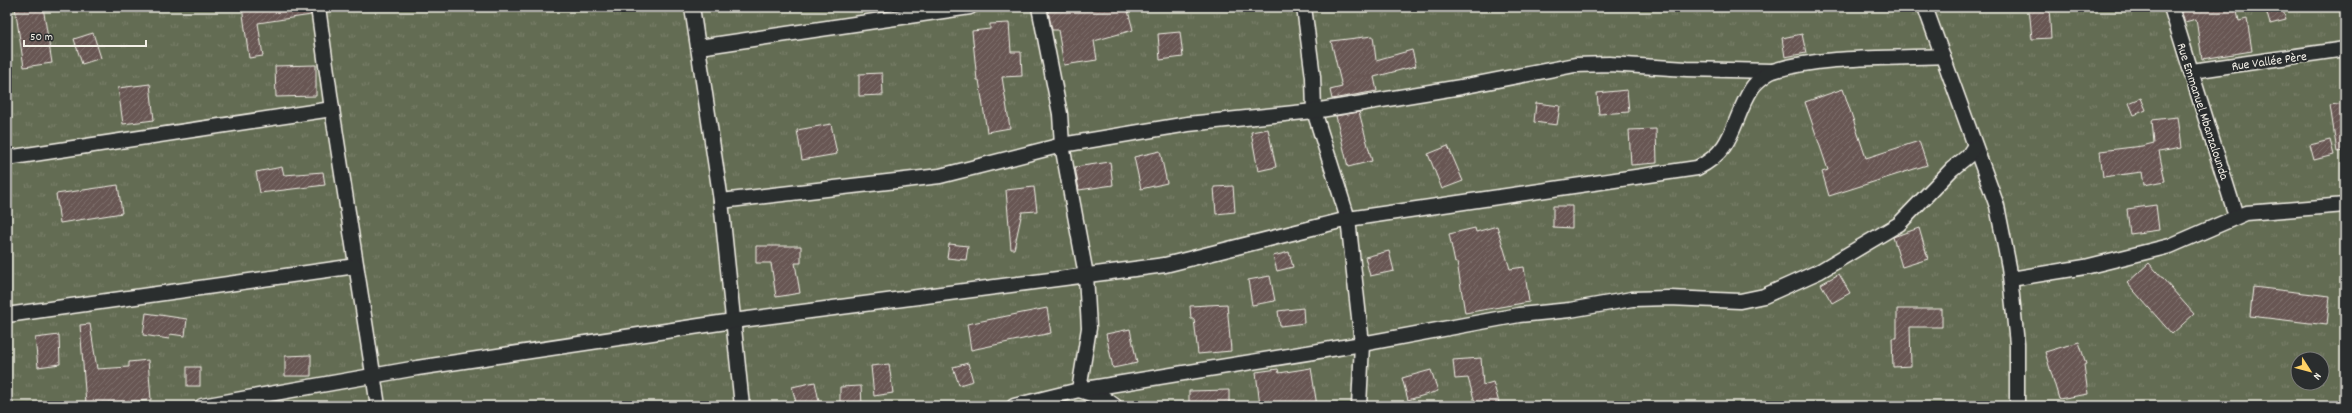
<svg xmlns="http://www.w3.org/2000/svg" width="2352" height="413" font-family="Dekko,sans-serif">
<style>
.grass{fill:url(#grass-tufts);stroke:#acae9e;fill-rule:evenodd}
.building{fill:url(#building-hatch);stroke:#f4f1e8}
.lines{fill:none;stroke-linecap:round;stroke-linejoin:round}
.minor-casing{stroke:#f4f1e8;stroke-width:17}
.minor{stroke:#2a2d2e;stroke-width:14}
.labels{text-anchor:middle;stroke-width:4;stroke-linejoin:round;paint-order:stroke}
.street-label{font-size:13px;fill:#f4f1e8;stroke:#2a2d2e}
</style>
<defs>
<pattern id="grass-tufts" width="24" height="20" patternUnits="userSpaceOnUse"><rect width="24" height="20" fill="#646c53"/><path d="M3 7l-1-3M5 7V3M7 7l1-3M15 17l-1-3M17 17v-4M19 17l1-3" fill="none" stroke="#7b816c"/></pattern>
<pattern id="building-hatch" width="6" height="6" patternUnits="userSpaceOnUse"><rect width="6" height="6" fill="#685653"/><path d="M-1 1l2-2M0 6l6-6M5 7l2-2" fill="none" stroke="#7e6f6c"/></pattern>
</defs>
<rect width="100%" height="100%" fill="#2a2d2e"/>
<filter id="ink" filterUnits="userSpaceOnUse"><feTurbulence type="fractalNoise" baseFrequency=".025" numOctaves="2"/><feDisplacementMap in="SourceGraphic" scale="8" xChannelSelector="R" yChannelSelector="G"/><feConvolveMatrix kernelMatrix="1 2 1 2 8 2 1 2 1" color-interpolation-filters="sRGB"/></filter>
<g filter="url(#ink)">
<path class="grass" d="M7,7H2345V406H7ZM2298,359H2322V383H2298Z"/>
<g class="building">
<path d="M15,7H43L52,63L24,67Z"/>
<path d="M242,7H310L311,15L258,23L263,56L249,58Z"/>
<path d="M1105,7H1127L1133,30L1094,41L1097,60L1064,65L1058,30H1052L1048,11L1092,10Z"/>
<path d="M2029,7H2049L2051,38L2032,39Z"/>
<path d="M2180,7H2236L2239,21L2247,19L2252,51L2202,59L2196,19L2185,22Z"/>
<path d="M2265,7H2282L2286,20L2270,24Z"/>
<path d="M1009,23L1011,52H1021L1022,76L1002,77L1010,128L987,132L979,80H977L972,31L990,29V24Z"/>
<path d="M1180,32L1183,57L1160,60L1158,34Z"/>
<path d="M93,33L101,58L82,64L74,39Z"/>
<path d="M1802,34L1806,53L1785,57L1782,38Z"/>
<path d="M1373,36L1376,60L1412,50L1416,66L1374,77L1377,91L1332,99L1330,90L1342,87L1331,41Z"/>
<path d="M316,65V96L276,97L275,66Z"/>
<path d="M882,73L883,95L859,96V74Z"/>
<path d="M150,84L154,120L123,124L118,88Z"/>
<path d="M1843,89L1866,158L1919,141L1927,165L1829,196L1822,172L1828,170L1805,102Z"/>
<path d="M1627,90L1629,112L1599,114L1597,93Z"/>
<path d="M2141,98L2146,110L2134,115L2129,103Z"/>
<path d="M1536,103L1560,106L1557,125L1534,122Z"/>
<path d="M2345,103V151L2337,152L2330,105Z"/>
<path d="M1359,112L1372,161L1348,167L1336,116Z"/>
<path d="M2177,117L2181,148L2159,152L2165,181L2144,185L2142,172L2103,177L2100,151L2142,146L2154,143L2152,120Z"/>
<path d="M831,124L837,154L802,160L797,130Z"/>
<path d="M1268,129L1276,167L1258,171L1251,132Z"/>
<path d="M1656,129L1657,163L1631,165L1629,130Z"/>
<path d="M2330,140L2334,155L2314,160L2310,145Z"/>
<path d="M1448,146L1463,181L1442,189L1428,154Z"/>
<path d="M1160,151L1167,183L1141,189L1134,157Z"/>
<path d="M1110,162L1113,185L1079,190L1075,167Z"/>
<path d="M282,167L284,175L323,172L325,185L260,193L256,172Z"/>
<path d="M118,185L122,213L60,223L56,194Z"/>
<path d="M1233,186L1235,212L1216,214L1214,187Z"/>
<path d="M1034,187L1037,211L1022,212L1014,249H1011L1006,190Z"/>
<path d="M2156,205L2159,230L2130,234L2127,209Z"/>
<path d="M1553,206H1572V228L1553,227Z"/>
<path d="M1497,226L1510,269L1524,267L1529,302L1465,313L1457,262L1455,263L1449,234L1475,228L1476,232Z"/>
<path d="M1919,228L1928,259L1902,267L1893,237Z"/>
<path d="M949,244L968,246L966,260L947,258Z"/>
<path d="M756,246H801V263H795L800,293L776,297L771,263H756Z"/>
<path d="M1389,251L1394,271L1370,276L1365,257Z"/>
<path d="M1289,252L1293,267L1277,271L1273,256Z"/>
<path d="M2149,263L2194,314L2172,334L2127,283Z"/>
<path d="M1839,274L1850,293L1832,303L1821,284Z"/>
<path d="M1270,276L1275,301L1252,305L1248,280Z"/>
<path d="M2253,287L2330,296L2327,325L2250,316Z"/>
<path d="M1227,304L1231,351L1198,354L1194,319H1191L1190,306Z"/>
<path d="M1047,308L1051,333L971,350L967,324Z"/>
<path d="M1303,308L1304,323L1280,326L1278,311Z"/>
<path d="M1897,309H1942V327H1910L1911,366L1893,367L1892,338H1897Z"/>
<path d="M146,313L187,319L185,336L170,334L169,339L143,335Z"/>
<path d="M90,324L97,369L129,367V362L148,360L151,400L86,404L80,325Z"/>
<path d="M1130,329L1137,363L1113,368L1106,334Z"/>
<path d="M59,335L60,364L38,367L35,338Z"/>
<path d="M2079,342L2086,364L2084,365L2088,394L2059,399L2045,352Z"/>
<path d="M311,355V376H285V356Z"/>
<path d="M1481,358L1483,385L1493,382L1500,406H1476L1468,378L1455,379L1453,360Z"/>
<path d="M968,363L973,381L959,385L953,367Z"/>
<path d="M889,364L893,393L874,396L871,366Z"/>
<rect x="187" y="367" width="13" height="19"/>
<path d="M1311,368L1317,406H1260L1256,372L1278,369L1279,373Z"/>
<path d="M1431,370L1438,391L1408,400L1402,378Z"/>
<path d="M815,382L820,406H797L792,387Z"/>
<path d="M861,386L862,406H840V387Z"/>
<path d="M1229,390V406H1189V391Z"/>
</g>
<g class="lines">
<g class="minor-casing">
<g id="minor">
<path d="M318,7L332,109L378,406"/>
<path d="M692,7L721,201L742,406"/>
<path d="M1039,7L1060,114L1062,145L1086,275L1089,328L1079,390L1104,398L1115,406"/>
<path d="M1304,7L1313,77L1314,111L1348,219L1362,344L1359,406"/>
<path d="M1925,7L1997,206L2009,267L2017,344V406"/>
<path d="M2171,7L2236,216"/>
<path d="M699,47L970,7"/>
<path d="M2192,71L2345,49"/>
<path d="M7,158L332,109"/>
<path d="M721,201L940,176L1062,145L1188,124L1314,111L1461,87L1575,65L1609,64L1687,69L1771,71"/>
<path d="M2011,279L2085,267L2170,246L2246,213L2345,205"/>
<path d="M7,315L356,266"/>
<path d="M202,406L417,368L733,321L1165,265L1348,219L1697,168C1736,149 1731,121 1752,88C1756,82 1767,73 1773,71C1827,55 1887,59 1943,56"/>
<path d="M1014,406L1079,390L1362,344L1519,315L1570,310L1632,299L1669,298L1740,301L1764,296L1820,271L1899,224L1952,169L1968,156L1974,147"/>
</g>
</g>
<use href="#minor" class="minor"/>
</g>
</g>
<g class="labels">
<g class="street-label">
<text transform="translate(2269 60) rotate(-8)" y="5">Rue Vallée Père</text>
<text transform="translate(2204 111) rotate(72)" y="5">Rue Emmanuel Mbanzalounda</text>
</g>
</g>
<rect width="2352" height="413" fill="none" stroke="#2a2d2e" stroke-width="24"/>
<rect x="12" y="12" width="2328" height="389" fill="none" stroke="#f4f1e8" stroke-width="1.5" filter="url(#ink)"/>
<g transform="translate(2310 371) rotate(126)"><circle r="19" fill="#2a2d2e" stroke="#7b7b78"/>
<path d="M0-3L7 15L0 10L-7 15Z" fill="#ffd166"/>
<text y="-6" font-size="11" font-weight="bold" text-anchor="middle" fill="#f4f1e8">N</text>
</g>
<path d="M24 40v6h122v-6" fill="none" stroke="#f4f1e8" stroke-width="2"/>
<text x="30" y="40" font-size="12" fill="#f4f1e8" stroke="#2a2d2e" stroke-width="3" paint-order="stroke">50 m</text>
</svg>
